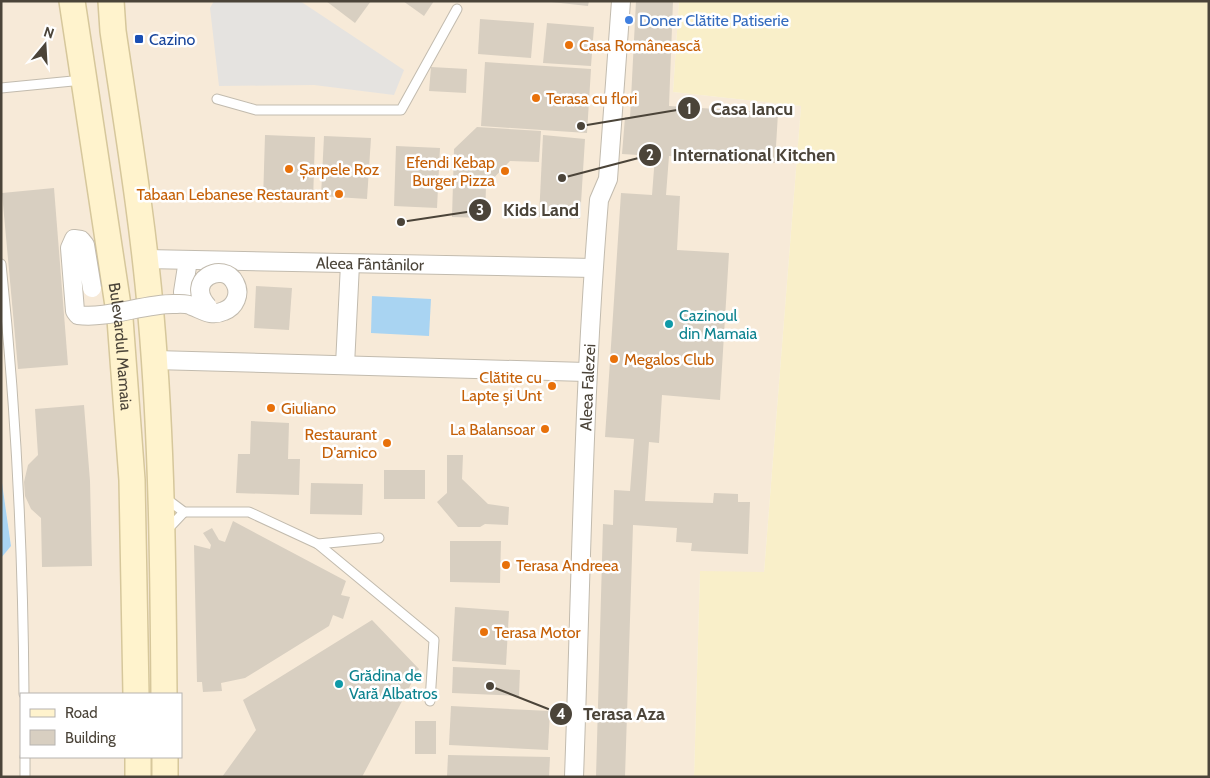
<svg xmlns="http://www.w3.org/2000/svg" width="1210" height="778" font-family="Cabin,sans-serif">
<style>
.commercial{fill:#f7ead8;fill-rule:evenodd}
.sand{fill:#f9efc9}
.parking{fill:#e5e3e0}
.water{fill:#a9d4f2}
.building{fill:#d8cfc1}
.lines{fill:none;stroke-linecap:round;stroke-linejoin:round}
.lane-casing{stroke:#c2bbae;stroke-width:11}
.street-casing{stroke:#c2bbae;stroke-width:20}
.secondary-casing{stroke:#d6c79b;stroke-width:28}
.lane{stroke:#fff;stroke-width:9}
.street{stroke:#fff;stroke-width:18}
.secondary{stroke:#fff3cd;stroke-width:25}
.street-bridge-casing{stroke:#c2bbae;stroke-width:20;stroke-linecap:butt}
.street-bridge{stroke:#fff;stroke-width:18}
.shop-dot{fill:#3f7fe0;stroke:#fff;stroke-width:2}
.transit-dot{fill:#1a4fb4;stroke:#fff;stroke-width:2}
.food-dot{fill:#e8710a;stroke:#fff;stroke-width:2}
.culture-dot{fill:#0f9aa8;stroke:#fff;stroke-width:2}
.labels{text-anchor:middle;stroke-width:5;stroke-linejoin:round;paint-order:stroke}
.shop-label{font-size:16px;fill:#366cbe;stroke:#fff;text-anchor:start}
.transit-label{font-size:16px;fill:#164399;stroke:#fff;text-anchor:start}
.food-label{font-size:16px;fill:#c56008;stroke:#fff;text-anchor:start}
.street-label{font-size:16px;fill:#4b4439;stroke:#fff}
.culture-label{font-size:16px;fill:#0d838f;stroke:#fff;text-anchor:start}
.leader{fill:none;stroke:#4b4439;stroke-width:2}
.callout-dot{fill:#4b4439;stroke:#fff;stroke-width:2}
.mark-label{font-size:15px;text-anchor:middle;font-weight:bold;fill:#fff}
.callout-label{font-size:18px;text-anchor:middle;font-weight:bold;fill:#4b4439;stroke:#fff;stroke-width:5;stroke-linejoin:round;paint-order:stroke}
</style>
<rect width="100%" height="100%" fill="#f6f3ec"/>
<path class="commercial" d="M1,1H679L673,92L801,106L764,572H700L694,777H1V558L11,545L1,476ZM21,694H181V757H21Z"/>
<path class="sand" d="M679,1H1209V777H694L700,571L764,572L801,106L673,92Z"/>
<path class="parking" d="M214,1H300L404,70L394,95L314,85L219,86L210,8Z"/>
<g class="water">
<path d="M372,296L431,299L429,336L371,333Z"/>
<path d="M1,476L11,546L1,558Z"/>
</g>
<g class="building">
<path d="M326,1H371L355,23Z"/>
<path d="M403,1H434L424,16Z"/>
<path d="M542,1H589L588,6Z"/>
<path d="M636,1H673L669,106L778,113L775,163L669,156L666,195L680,196L677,250L729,253L720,400L662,395L659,443L649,442L645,501L713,503L714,493L738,494V502H750L748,554L691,551L692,543L676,542L677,528L633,525L625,777H596L603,524L613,525L614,490L630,491L634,439L605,437L621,193L652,195L655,156L622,154L625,117L630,118Z"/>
<path d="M480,19L534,23L531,58L478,54Z"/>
<path d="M547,23L594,27L591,66L543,63Z"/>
<path d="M485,62L591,69L587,133L481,126Z"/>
<path d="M431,67L467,69L466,93L429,91Z"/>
<path d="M477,127L541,131L539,162L510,161L486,186L485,218L452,217L454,149Z"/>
<path d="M265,135L315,137L313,202L263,201Z"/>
<path d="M543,135L585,139L580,219L539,217Z"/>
<path d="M324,136L371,138L367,199L321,196Z"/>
<path d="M396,146L440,148L437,208L394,206Z"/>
<path d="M54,188L68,365L18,369L2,193Z"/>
<path d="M256,286L292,288L289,330L254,328Z"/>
<path d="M84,405L90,481L92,566L42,567L41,518L31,509L25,496L24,482L28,465L38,455L35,409Z"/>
<path d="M251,421L289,423L288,459H300L299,495L236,493L238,454H250Z"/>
<path d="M447,455H463L462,479L488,504L509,507L508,525L485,524L480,527H458L437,502L447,493Z"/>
<rect x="384" y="470" width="41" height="29"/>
<path d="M311,483L363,484L362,515L310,514Z"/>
<path d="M233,521L346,581L341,595L350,597L343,619L333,615L329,626L245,678L221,683L222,691L203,692L202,682H197L194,545L210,549L211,545L203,533L212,528L219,540L225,542Z"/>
<path d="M450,541H501L500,583L450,582Z"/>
<path d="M455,607L509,611L506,665L452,661Z"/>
<path d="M372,620L419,669L362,777H222L256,730L243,700Z"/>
<path d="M453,667L520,670L519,696L452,693Z"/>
<path d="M451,706L550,711L548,750L449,745Z"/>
<rect x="415" y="721" width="21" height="33"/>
<path d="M448,755L550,757L549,777H447Z"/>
</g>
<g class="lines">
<g class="lane-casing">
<g id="lane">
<path d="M1,88L83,80"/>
<path d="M217,99L256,110H401L457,9"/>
<path d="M1,264C16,407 23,550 24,694"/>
<path d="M164,497L184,512H249L318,544L434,640L430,701"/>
<path d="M167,530L184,512"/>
<path d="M318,544L379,538"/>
<path d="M25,757V777"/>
</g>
</g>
<g class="street-casing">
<g id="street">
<path id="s1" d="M146,259L593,268"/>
<path d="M188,260L183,292L205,309"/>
<path d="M155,360L586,372"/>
<path d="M345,365L350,264"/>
<path id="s2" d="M574,777C581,585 583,392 599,200L608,179L621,1"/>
</g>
</g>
<g class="secondary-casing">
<g id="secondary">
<path id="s3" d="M72,1L120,319L132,480L136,694"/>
<path d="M111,1L113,31C127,126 143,221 151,316C162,442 163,568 164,694"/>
<path d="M138,757V777"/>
<path d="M165,757V777"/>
</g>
</g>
<use href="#lane" class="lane"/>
<use href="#street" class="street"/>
<use href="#secondary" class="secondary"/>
<g class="street-bridge-casing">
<path id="street-bridge" d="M92,288L85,245L81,240L74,239L70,248L75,311L78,315C107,319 143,304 173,304C179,304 187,303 192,306C203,310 211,317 224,311C235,307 241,294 235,283C224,260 183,280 208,307"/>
</g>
<use href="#street-bridge" class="street-bridge"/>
</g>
<circle class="shop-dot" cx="629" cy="20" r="5"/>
<rect class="transit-dot" x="134" y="34" width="10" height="10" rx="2.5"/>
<g class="food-dot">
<circle cx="569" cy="45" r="5"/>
<circle cx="536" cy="98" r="5"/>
<circle cx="289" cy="169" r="5"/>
<circle cx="505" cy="171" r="5"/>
<circle cx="339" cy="194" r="5"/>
<circle cx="614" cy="359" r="5"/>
<circle cx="552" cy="386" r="5"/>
<circle cx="271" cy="408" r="5"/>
<circle cx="545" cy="429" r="5"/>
<circle cx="387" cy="443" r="5"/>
<circle cx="506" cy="565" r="5"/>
<circle cx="484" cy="632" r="5"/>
</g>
<g class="culture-dot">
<circle cx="669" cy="324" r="5"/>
<circle cx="339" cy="684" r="5"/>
</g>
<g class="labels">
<g class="shop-label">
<text x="639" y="26">Doner Clătite Patiserie</text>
</g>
<g class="transit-label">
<text x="149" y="45">Cazino</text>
</g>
<g class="food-label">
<text x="579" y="51">Casa Românească</text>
<text x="546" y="104">Terasa cu flori</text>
<text x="495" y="168" text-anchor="end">Efendi Kebap<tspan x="495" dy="18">Burger Pizza</tspan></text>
<text x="299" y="175">Șarpele Roz</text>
<text x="329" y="200" text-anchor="end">Tabaan Lebanese Restaurant</text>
<text x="624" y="365">Megalos Club</text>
<text x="542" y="383" text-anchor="end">Clătite cu<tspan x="542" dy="18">Lapte și Unt</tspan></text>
<text x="281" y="414">Giuliano</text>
<text x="535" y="435" text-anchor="end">La Balansoar</text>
<text x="377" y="440" text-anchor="end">Restaurant<tspan x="377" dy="18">D'amico</tspan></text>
<text x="516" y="571">Terasa Andreea</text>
<text x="494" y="638">Terasa Motor</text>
</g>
<g class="street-label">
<text dy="6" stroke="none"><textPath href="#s1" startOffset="224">Aleea Fântânilor</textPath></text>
<text dy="6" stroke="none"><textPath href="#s3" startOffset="349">Bulevardul Mamaia</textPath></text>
<text dy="6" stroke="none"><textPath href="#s2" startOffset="390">Aleea Falezei</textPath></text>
</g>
<g class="culture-label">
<text x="679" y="321">Cazinoul<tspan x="679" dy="18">din Mamaia</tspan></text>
<text x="349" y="681">Grădina de<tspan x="349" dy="18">Vară Albatros</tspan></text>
</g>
</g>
<path class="leader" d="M581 126L689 108M562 178L650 155M401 222L480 210M490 686L561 714"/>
<g class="callout-dot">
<circle cx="581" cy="126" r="5"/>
<circle cx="562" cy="178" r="5"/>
<circle cx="401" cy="222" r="5"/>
<circle cx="490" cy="686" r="5"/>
<circle cx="689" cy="108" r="12"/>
<circle cx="650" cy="155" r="12"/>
<circle cx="480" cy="210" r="12"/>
<circle cx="561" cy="714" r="12"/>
</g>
<g class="mark-label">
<text x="689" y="114">1</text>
<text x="650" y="160">2</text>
<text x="480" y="215">3</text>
<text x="561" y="719">4</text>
</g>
<g class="callout-label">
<text x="752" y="115">Casa Iancu</text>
<text x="754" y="161">International Kitchen</text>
<text x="541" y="216">Kids Land</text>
<text x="624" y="720">Terasa Aza</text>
</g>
<rect width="1210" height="778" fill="none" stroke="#4b4439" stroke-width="5"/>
<rect x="20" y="693" width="162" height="65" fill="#ffffff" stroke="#b7b4b0"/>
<rect x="30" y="709" width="25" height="8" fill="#fff3cd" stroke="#b7b4b0"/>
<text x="65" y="718" font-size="15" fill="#4b4439">Road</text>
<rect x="30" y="730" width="25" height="15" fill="#d8cfc1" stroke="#b7b4b0"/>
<text x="65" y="743" font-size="15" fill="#4b4439">Building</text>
<g transform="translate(45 45) rotate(18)" stroke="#ffffff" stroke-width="4" paint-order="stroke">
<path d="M0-4L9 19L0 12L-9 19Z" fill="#4b4439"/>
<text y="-8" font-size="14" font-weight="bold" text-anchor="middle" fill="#4b4439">N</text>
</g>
</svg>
